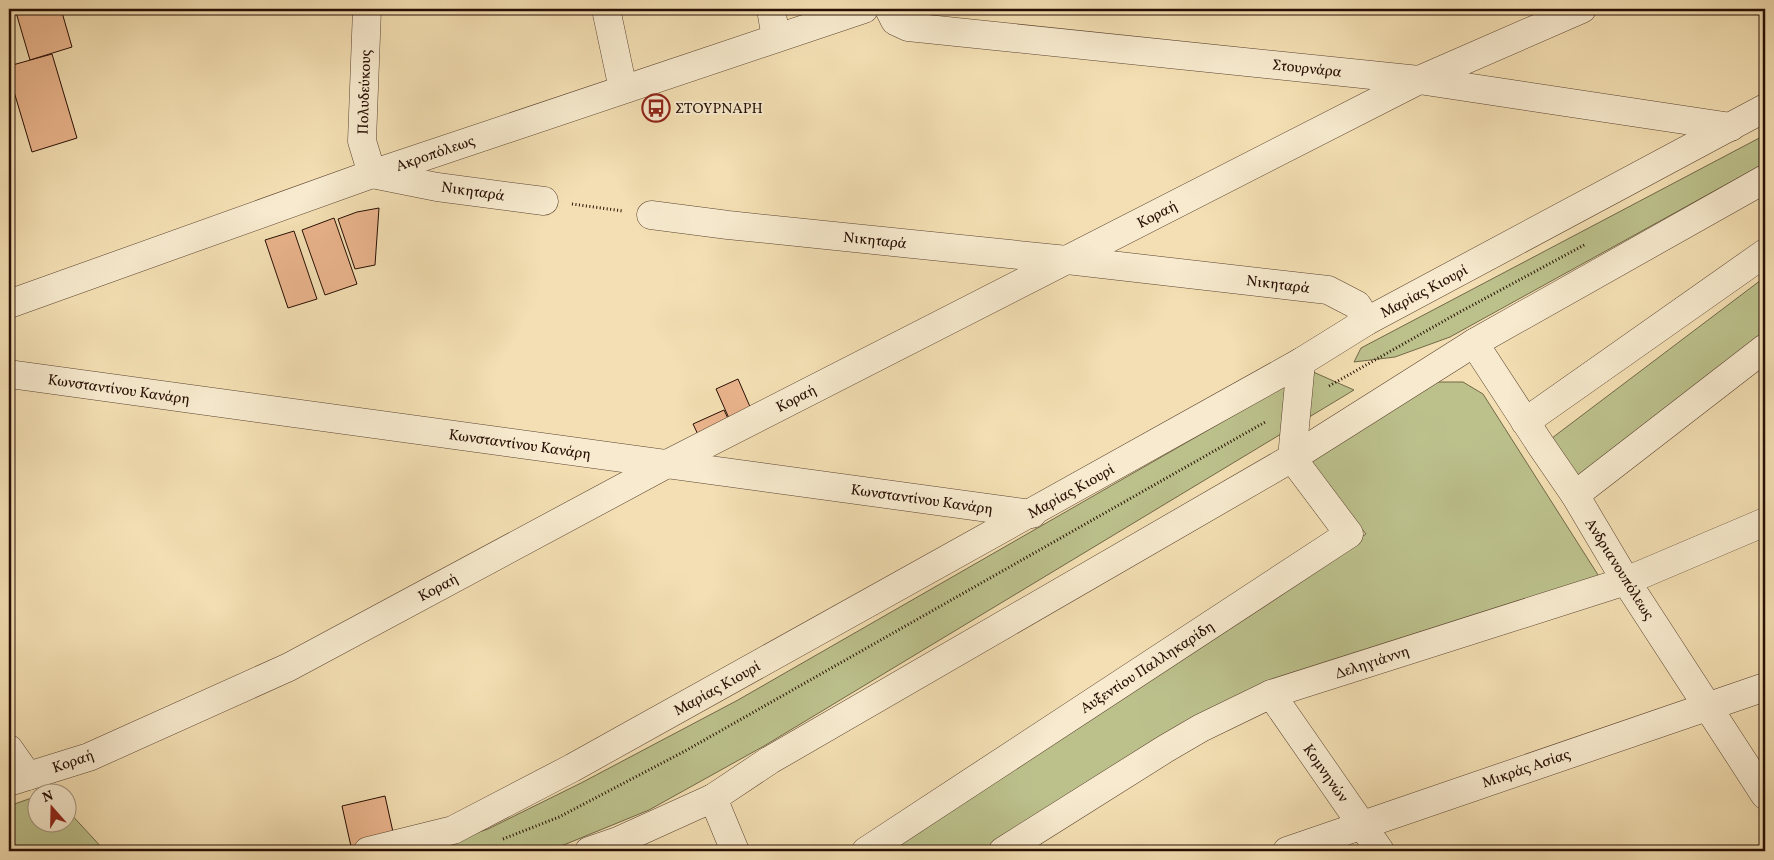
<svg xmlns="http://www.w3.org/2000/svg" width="1774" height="860" font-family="Vollkorn,serif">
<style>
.green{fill:#bcc18c;stroke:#726848}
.building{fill:#eab48c;stroke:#270e03}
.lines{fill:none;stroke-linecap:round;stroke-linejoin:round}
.minor-casing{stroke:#5a422f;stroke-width:29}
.path{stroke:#270e03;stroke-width:3;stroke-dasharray:1 2.5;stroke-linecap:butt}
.minor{stroke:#f7eace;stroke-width:28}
.labels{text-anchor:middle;stroke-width:4;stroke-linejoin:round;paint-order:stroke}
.street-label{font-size:15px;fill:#270e03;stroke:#f7eace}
.poi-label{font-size:15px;fill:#270e03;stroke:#f7eace;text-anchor:start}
</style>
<rect width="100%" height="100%" fill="#f3dfb3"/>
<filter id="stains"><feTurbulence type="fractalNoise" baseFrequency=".004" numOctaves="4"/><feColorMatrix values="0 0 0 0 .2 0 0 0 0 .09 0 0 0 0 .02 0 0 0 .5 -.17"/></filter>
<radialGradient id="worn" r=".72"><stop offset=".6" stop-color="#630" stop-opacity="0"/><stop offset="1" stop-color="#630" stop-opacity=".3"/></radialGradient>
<g class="green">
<path d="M1765,135V163L1450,337L1395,357L1354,362L1361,348Z"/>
<path d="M1765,277V345L1580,484L1552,438Z"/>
<path d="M1311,371L1354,390L764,746L649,810L549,851H422L488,829L581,783L738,700Z"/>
<path d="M1433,382H1463L1483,394L1600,578L1267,684L994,851H881L1366,534L1308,463Z"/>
<path d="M37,796L38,822H68V811L105,851H9V806Z"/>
</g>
<g class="building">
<path d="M15,9H61L72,47L30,60Z"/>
<path d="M52,54L77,138L32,152L9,75V66Z"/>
<path d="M379,208L375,265L355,269L338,219L357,212Z"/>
<path d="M334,218L357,284L325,295L302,230Z"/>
<path d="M294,231L317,299L288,308L265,240Z"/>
<path d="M738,379L754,416L732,425L716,389Z"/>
<path d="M724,410L732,427L701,441L693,424Z"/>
<path d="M385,796L395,841L352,851L342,806Z"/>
</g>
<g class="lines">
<g class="minor-casing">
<g id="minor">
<path d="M367,9L362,141L372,174L437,187L544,201"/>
<path d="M606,9L623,89"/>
<path d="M771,9L776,38"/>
<path d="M889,9L895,21L908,27L1419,80L1731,127"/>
<path d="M651,215L728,225L1067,260L1328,290L1357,305L1367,321"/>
<path d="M9,304L372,174L864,9"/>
<path d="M1474,343L1540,444L1575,495L1626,581L1765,795"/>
<path d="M9,374L1032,514"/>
<path d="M1525,422L1765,253"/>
<path d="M1575,495L1765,348"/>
<path d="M1271,694L1380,851"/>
<path d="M9,749L28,776"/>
<path d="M9,782L89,757L289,667L667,464L1419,80L1582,9"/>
<path d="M713,798L735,851"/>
<path d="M368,851L453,830L572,768L1301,362L1367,321L1765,108"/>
<path d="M589,851L618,841L713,798L770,760L1292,458L1474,343L1765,179"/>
<path d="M866,851L1349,534L1292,458L1301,362"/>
<path d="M1003,851L1165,749L1201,728L1271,694L1626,581L1765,522"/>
<path d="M1287,851L1765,687"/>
</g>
</g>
<g class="path">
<path d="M572,204L623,211"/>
<path d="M1329,386L1458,313L1586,244"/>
<path d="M503,839L559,817L685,751L1267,421"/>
<path d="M323,851L338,850"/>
</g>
<use href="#minor" class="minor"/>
</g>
<defs>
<g id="bus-ring" transform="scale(1.4375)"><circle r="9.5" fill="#f7eace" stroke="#8f2418" stroke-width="1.5"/><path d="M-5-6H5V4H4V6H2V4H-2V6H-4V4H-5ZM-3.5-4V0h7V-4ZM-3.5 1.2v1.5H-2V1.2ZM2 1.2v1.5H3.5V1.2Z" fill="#8f2418"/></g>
</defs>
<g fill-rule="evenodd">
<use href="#bus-ring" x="656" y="108"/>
</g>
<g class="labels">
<g class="street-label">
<text transform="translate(1307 68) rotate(6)" y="5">Στουρνάρα</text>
<text transform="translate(364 92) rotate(-88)" y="5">Πολυδεύκους</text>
<text transform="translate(435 153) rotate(-19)" y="5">Ακροπόλεως</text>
<text transform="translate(473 191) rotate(8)" y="5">Νικηταρά</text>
<text transform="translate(1157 214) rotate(-27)" y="5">Κοραή</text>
<text transform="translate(875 240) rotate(6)" y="5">Νικηταρά</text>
<text transform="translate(1278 284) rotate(7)" y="5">Νικηταρά</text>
<text transform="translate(1424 291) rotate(-28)" y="5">Μαρίας Κιουρί</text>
<text transform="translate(119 389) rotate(8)" y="5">Κωνσταντίνου Κανάρη</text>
<text transform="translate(796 398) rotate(-27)" y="5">Κοραή</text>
<text transform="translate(520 444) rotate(8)" y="5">Κωνσταντίνου Κανάρη</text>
<text transform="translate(1071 491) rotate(-29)" y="5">Μαρίας Κιουρί</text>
<text transform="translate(922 499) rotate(8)" y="5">Κωνσταντίνου Κανάρη</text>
<text transform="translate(1620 569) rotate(58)" y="5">Ανδριανουπόλεως</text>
<text transform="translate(438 587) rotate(-28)" y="5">Κοραή</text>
<text transform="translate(1372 662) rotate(-18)" y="5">Δεληγιάννη</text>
<text transform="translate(1147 667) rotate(-33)" y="5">Αυξεντίου Παλληκαρίδη</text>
<text transform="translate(717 688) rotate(-29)" y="5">Μαρίας Κιουρί</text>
<text transform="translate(73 761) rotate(-19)" y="5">Κοραή</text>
<text transform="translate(1526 768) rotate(-19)" y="5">Μικράς Ασίας</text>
<text transform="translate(1326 773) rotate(55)" y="5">Κομνηνών</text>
</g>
<g class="poi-label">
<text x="675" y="113">ΣΤΟΥΡΝΑΡΗ</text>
</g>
</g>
<rect width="1774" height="860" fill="none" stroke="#f3dfb3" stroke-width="30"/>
<rect x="10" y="10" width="1754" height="840" fill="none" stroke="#270e03" stroke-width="2.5"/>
<rect x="15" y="15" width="1744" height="830" fill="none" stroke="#270e03"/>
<g transform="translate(52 808) rotate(340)"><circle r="24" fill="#f7eace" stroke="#a4927d"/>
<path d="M0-4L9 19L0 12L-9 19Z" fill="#8f2418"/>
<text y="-8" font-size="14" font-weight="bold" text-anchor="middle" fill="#270e03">N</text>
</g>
<rect width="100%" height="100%" filter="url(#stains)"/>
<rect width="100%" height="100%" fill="url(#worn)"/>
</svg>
